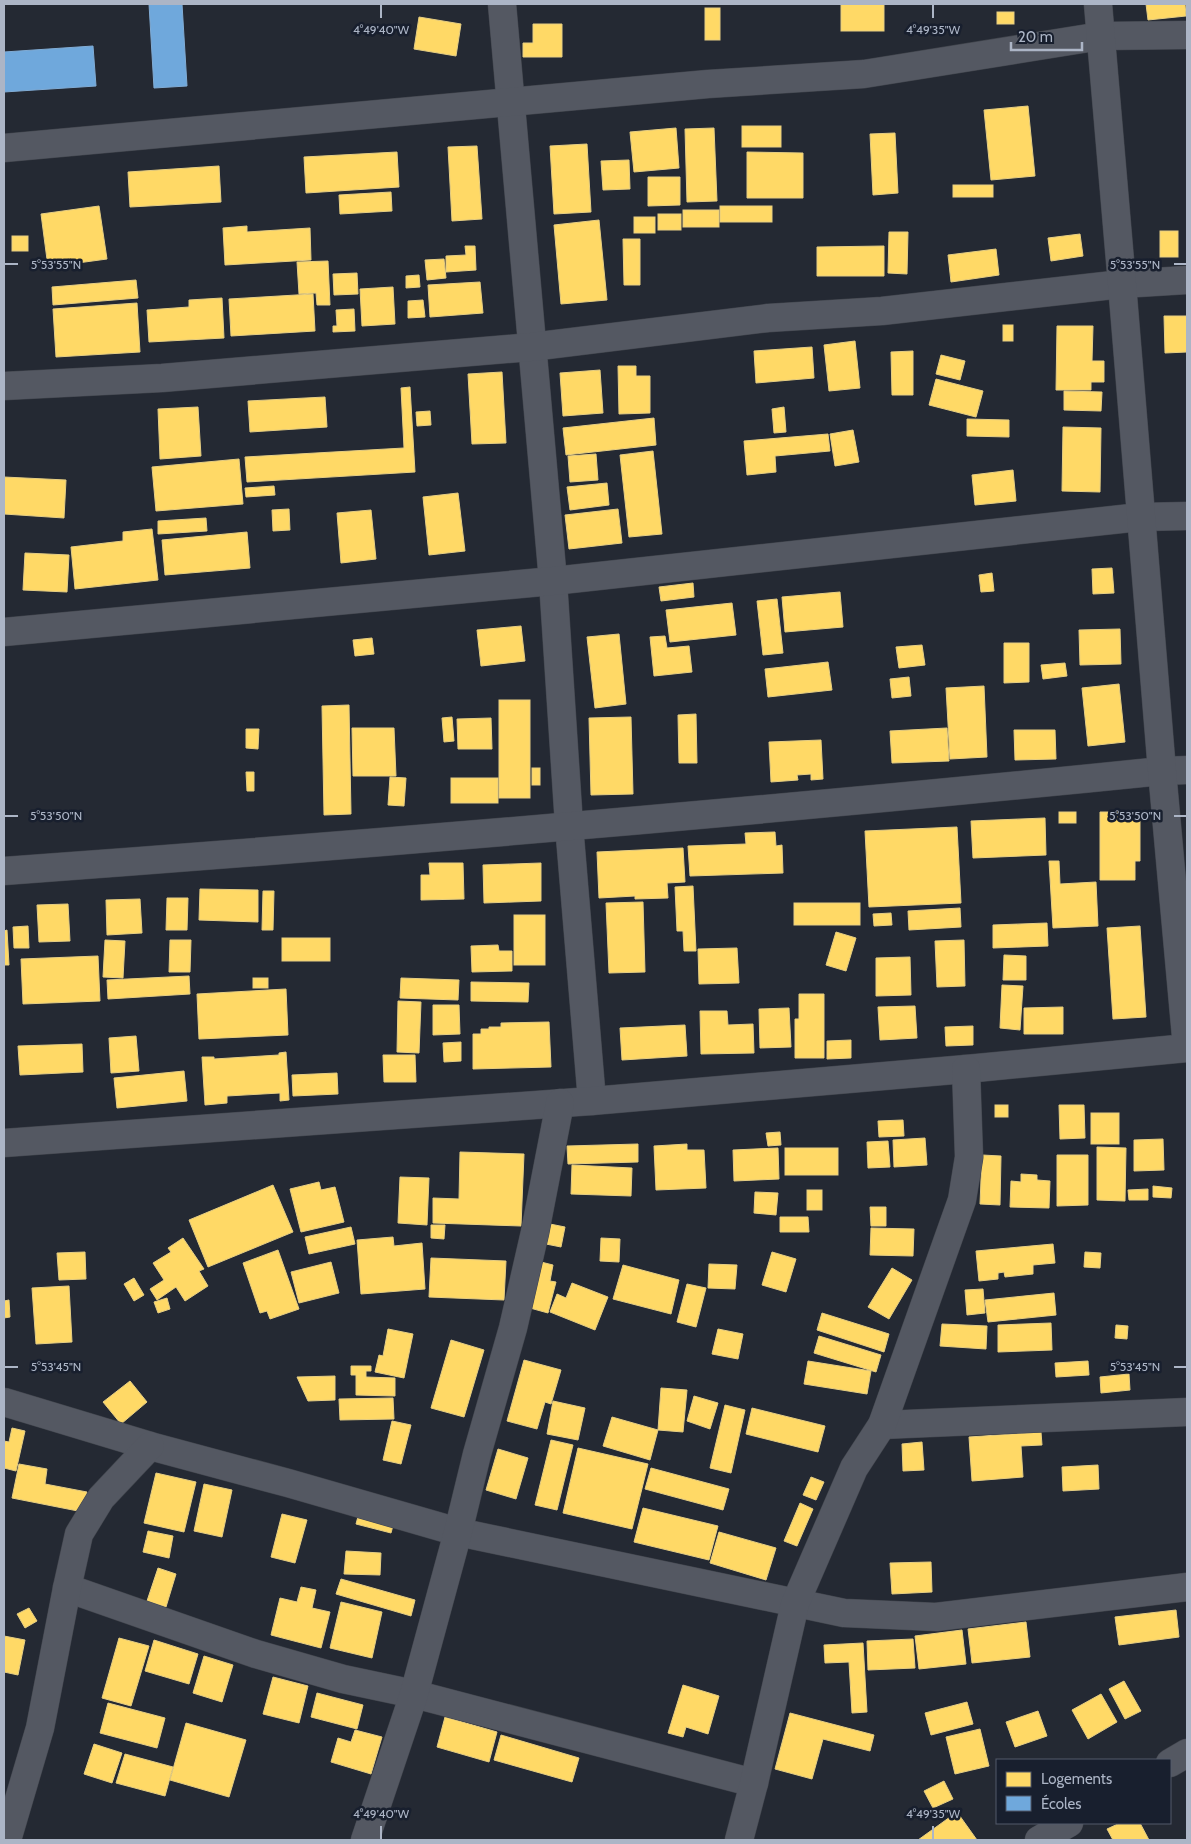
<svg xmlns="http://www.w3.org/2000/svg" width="1191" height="1844" font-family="Cabin,sans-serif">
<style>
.homes{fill:#ffd966;stroke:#e6ce83}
.schools{fill:#6fa8dc;stroke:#81acd5}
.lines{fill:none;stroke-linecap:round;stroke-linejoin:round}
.minor-casing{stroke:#40444c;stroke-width:29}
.minor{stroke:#545862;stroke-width:28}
.ticks{fill:none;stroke:#acb5c6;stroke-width:2}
.ticks-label{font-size:12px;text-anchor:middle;fill:#acb5c6;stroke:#181f2e;stroke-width:5;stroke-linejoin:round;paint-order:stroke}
</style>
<rect width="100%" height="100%" fill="#242933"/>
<g class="homes">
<rect x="841" y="4" width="43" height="27"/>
<path d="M1146,4H1185L1186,16L1148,20Z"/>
<rect x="705" y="8" width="15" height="32"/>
<rect x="997" y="12" width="17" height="12"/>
<path d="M419,17L461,24L456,56L414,49Z"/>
<path d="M533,24H562V57H523V43H533Z"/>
<path d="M1028,106L1035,176L991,180L984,110Z"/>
<rect x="742" y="126" width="39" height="21"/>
<path d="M676,128L679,168L634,172L630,132Z"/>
<path d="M714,128L717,201L687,202L685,129Z"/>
<path d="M895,133L898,193L873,195L870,134Z"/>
<path d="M587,144L591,212L554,214L550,146Z"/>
<path d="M477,146L482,219L452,221L448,147Z"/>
<path d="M397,152L399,187L306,193L304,157Z"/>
<path d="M747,152L803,153V198H747Z"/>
<path d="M629,160L630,189L603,190L601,161Z"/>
<path d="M219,166L221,202L130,207L128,172Z"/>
<path d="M648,177H680V205L648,206Z"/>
<rect x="953" y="185" width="40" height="12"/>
<path d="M391,192L392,211L340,214L339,195Z"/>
<path d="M99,206L107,259L48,267L41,214Z"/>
<rect x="720" y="206" width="52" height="16"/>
<rect x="683" y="210" width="36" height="17"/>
<rect x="658" y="214" width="23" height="16"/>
<rect x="634" y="217" width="21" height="16"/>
<path d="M599,220L607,300L561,304L554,225Z"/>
<path d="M247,226V232L310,228L311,260L225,265L223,228Z"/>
<rect x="1160" y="231" width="18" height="26"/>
<path d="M889,232H908L907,274L888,273Z"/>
<path d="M1080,234L1083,256L1051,261L1048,238Z"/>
<rect x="12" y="236" width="16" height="15"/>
<path d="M623,239H640V285H624Z"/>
<path d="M465,246H475L476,270L446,272V256L466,255Z"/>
<path d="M884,246V276H817V247Z"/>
<path d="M996,249L999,275L951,282L948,255Z"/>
<path d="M444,259L446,278L427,280L425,260Z"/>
<path d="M328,261L330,305H317L316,293L299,294L297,262Z"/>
<path d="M357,273L358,294L334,295L333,274Z"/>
<path d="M419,275L420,287L406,288V276Z"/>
<path d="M136,280L138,298L53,305L52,287Z"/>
<path d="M480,282L483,313L430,317L428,285Z"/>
<path d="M393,287L395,324L362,326L360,289Z"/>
<path d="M313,294L315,331L231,336L229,299Z"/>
<path d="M222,298L224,338L149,342L147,310L189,307V300Z"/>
<path d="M423,300L425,317L408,318V301Z"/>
<path d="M137,303L140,352L56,357L53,309Z"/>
<path d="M354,309L355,331L333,332V326H337L336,310Z"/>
<path d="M1164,316H1187V352L1165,353Z"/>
<rect x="1003" y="325" width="10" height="16"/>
<path d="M1057,326H1093L1092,361H1104V382H1091V390H1056Z"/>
<path d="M855,341L860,388L829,391L824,345Z"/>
<path d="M812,347L814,378L756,383L754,351Z"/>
<path d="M913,351V395H892L891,352Z"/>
<path d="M941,355L965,361L960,380L936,374Z"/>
<path d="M618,366H636V376H650V413L619,414Z"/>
<path d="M600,370L603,413L563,416L560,373Z"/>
<path d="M502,372L506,443L472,444L468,374Z"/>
<path d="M936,379L983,391L976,417L929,405Z"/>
<path d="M410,387L415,472L247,482L245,457L404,448L401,388Z"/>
<path d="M1064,391L1102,392L1101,411L1064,410Z"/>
<path d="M325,397L327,427L250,432L248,401Z"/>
<path d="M198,407L201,456L160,459L158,409Z"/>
<path d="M784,407L786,432L774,433L772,409Z"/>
<path d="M430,411L431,425L417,426L416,412Z"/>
<path d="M654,418L656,445L566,455L563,428Z"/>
<path d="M967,419L1009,420V437L967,436Z"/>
<path d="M1063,427L1101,428L1100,492L1062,491Z"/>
<path d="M853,430L859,462L835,466L830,434Z"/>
<path d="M828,434L830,451L775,456L776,472L747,475L744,441Z"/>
<path d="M653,451L662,534L629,537L620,455Z"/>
<path d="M596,454L598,480L570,482L568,456Z"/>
<path d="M239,459L243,504L156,511L152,467Z"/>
<path d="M1013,470L1016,501L975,505L972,475Z"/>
<path d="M4,477L66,480L64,518L4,514Z"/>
<path d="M607,483L609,505L570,510L567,487Z"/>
<path d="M274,486L275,495L246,497L245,488Z"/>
<path d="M458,493L465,551L429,555L423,497Z"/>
<path d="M289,509L290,530L273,531L272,510Z"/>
<path d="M618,509L622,543L569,549L565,515Z"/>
<path d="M371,510L376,559L341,563L337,513Z"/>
<path d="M206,518L207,531L158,534V521Z"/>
<path d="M152,529L158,580L75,589L71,547L123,541V532Z"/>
<path d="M247,532L250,568L165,575L162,540Z"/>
<path d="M25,553L69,555L67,592L23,590Z"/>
<path d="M1112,568L1114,593L1093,594L1092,569Z"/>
<path d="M992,573L994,591L981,592L979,575Z"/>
<path d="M693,583L694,597L661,601L659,587Z"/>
<path d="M840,592L843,627L785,632L782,597Z"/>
<path d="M777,599L783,653L763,655L757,601Z"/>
<path d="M732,603L736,635L670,642L666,610Z"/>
<path d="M521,626L525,661L481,666L477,630Z"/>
<path d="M1120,629L1121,664L1080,665L1079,630Z"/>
<path d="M619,634L626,704L595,708L587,637Z"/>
<path d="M665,636L667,648L689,646L692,672L654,676L650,637Z"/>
<path d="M372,638L374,654L355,656L353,640Z"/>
<path d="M1004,643H1029V682L1004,683Z"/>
<path d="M922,645L925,665L899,668L896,647Z"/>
<path d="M828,662L832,690L768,697L765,669Z"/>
<path d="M1065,663L1067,676L1043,679L1041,665Z"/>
<path d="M909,677L911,696L892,698L890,679Z"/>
<path d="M1119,684L1125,742L1088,746L1082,688Z"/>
<path d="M984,686L987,757L950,759L946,688Z"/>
<rect x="499" y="700" width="31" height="98"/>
<path d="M349,705L351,814L324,815L322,706Z"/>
<path d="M696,714L697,763H679L678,715Z"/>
<path d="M452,717L454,741L444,742L442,718Z"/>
<path d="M631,717L633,794L591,795L589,718Z"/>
<path d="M491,718L492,749H458L457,719Z"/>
<path d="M352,728H394L396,776H353Z"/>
<path d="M947,728L949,761L892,763L890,731Z"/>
<path d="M246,729H259L258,749L246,748Z"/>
<path d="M1014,730H1055L1056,759L1015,760Z"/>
<path d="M821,740L823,779L811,780V774L797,775L798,780L771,782L769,742Z"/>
<rect x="532" y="768" width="8" height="17"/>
<path d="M246,772H254V791H247Z"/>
<path d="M390,777L406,778L404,806L388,805Z"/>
<rect x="451" y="778" width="47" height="25"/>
<rect x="1059" y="812" width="17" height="11"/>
<path d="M1100,812H1140V861H1135V880H1100Z"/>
<path d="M1045,818L1046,855L973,858L971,821Z"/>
<path d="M957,827L961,903L869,907L865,831Z"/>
<path d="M775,832L776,846L782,845L783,873L690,876L688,846L746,844L745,833Z"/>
<path d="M683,848L685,882L667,883L668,898L635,899V896L599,898L597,852Z"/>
<path d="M1049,861H1059L1060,884L1096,882L1098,926L1053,928Z"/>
<path d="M429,863H463L464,899L421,900V875H430Z"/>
<path d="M541,863V901L484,903L483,865Z"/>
<path d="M693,886L696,951H684L683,931H677L675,887Z"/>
<path d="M200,889L258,890V922L199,920Z"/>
<path d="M263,891H274L273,930H262Z"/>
<path d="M167,898H188L187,930H166Z"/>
<path d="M140,899L142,933L107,935L106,900Z"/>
<path d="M643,902L645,972L609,973L606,903Z"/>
<rect x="794" y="903" width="66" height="22"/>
<path d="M68,904L70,941L39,942L37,905Z"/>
<path d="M960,908L961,927L909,930L908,911Z"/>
<path d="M891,913L892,925L874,926L873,914Z"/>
<rect x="514" y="915" width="31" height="50"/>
<path d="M1047,923L1048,946L993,948V925Z"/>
<path d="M28,926L29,948H14L13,927Z"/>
<path d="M1140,926L1146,1017L1113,1019L1107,928Z"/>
<path d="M7,930L9,965H4V931Z"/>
<path d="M836,932L856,938L846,971L826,965Z"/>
<rect x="282" y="938" width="48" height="23"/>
<path d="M105,940L125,941L123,978L103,977Z"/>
<path d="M170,940H191L190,972H169Z"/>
<path d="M964,940L965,986L937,987L935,941Z"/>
<path d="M498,945L499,951H512V971L472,972L471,946Z"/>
<path d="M737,948L739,983L699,984L698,949Z"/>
<path d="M1004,955L1026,956V980H1003Z"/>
<path d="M98,956L100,1001L23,1004L21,959Z"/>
<path d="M910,957L911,995L876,996V958Z"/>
<path d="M189,976L190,994L108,999L107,980Z"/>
<rect x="253" y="978" width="15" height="10"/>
<path d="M401,978L459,980L458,1000L400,998Z"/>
<path d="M471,982L529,983L528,1002L471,1001Z"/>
<path d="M1002,985L1023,986L1020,1030L1000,1028Z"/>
<path d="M286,989L288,1035L199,1039L197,994Z"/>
<path d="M799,994H824V1058H795V1019H799Z"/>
<path d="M398,1001L421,1002L419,1053L397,1052Z"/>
<path d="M433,1005H459L460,1034L433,1035Z"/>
<path d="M915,1006L917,1038L880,1040L878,1007Z"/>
<path d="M1063,1007V1034H1024V1008Z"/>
<path d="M789,1008L791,1047L760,1048L759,1009Z"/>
<path d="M700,1011H727L728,1025L753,1024L754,1053L701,1054Z"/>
<path d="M549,1022L551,1067L473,1069V1034H481V1029H489V1027H501V1023Z"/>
<path d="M685,1025L687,1056L622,1060L620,1028Z"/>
<path d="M973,1026V1045L946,1046L945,1027Z"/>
<path d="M136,1036L139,1071L111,1073L109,1038Z"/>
<path d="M851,1040V1058L827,1059V1041Z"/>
<path d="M461,1042V1061L444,1062L443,1043Z"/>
<path d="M82,1044L83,1072L20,1075L18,1046Z"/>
<path d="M286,1052L289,1100L280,1101V1093L227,1096V1103L205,1105L202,1057H214V1059L279,1055V1053Z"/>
<path d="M383,1055H415L416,1082H384Z"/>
<path d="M184,1071L187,1101L117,1108L114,1078Z"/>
<path d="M337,1073L338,1094L293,1096L292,1075Z"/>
<rect x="995" y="1105" width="13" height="12"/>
<path d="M1059,1105H1084L1085,1138L1060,1139Z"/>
<rect x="1091" y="1113" width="28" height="31"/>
<path d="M903,1120L904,1136L879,1137L878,1121Z"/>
<path d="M780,1132L781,1145L768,1146L766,1133Z"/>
<path d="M925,1138L927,1165L894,1167L893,1140Z"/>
<path d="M1163,1139L1164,1170L1134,1171V1140Z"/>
<path d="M888,1141L890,1167L868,1168L867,1142Z"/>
<path d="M638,1144V1162L568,1164L567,1146Z"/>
<path d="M687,1144V1150H704L706,1188L656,1190L654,1146Z"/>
<path d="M1097,1147L1126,1148L1125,1201L1097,1200Z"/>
<path d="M778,1148L779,1179L734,1181L733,1150Z"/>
<rect x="785" y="1148" width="53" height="27"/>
<path d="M460,1152L524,1154L521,1226L433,1223V1198L459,1199Z"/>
<path d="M982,1155L1001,1156L1000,1205L980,1204Z"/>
<path d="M1057,1155H1088V1205L1057,1206Z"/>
<path d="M572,1165L632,1168L631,1196L571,1194Z"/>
<path d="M1021,1174L1037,1175V1180L1050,1181L1049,1208L1010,1207L1011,1181L1021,1182Z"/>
<path d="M400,1177L429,1178L427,1225L398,1223Z"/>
<path d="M319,1182L321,1190L335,1187L344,1222L301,1232L290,1189Z"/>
<path d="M273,1185L293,1232L208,1267L189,1220Z"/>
<path d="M1153,1186L1172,1188L1171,1198L1153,1197Z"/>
<path d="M1148,1189V1200H1129L1128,1190Z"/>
<rect x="807" y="1190" width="15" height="20"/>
<path d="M755,1192L778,1193L776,1215L754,1213Z"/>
<path d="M870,1207H886V1226H871Z"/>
<path d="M780,1217H808L809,1232H780Z"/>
<path d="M550,1224L565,1227L561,1247L546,1244Z"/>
<path d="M431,1225H445L444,1239L431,1238Z"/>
<path d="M351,1227L355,1244L309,1254L305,1237Z"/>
<path d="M871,1228L914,1229L913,1256L870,1255Z"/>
<path d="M393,1237L394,1246L422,1243L425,1289L361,1294L357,1240Z"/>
<path d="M183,1238L204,1269L199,1271L208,1286L185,1301L176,1287L157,1300L150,1289L164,1280L153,1263L171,1252L168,1248Z"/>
<path d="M601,1238L620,1239L619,1262L600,1261Z"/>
<path d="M1053,1244L1055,1263L1033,1265V1274L1005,1277L1004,1272L998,1273V1279L979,1281L976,1251Z"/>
<path d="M278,1250L299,1309L270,1319L267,1311L260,1313L243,1263Z"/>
<path d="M85,1252L86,1279L59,1280L57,1253Z"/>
<path d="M772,1252L796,1259L786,1292L762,1285Z"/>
<path d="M1085,1252L1101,1253L1100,1268L1084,1267Z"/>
<path d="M431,1258L506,1261L504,1300L429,1297Z"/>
<path d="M331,1262L339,1293L299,1303L291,1272Z"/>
<path d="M541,1262L553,1265L550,1281L556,1282L548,1313L530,1308Z"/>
<path d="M709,1264L737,1265L735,1289L708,1288Z"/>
<path d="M623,1265L679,1280L671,1314L613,1299Z"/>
<path d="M892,1268L912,1280L889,1319L868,1307Z"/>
<path d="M134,1278L144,1295L134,1301L124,1284Z"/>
<path d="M572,1283L608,1297L595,1330L550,1312L557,1294L566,1298Z"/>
<path d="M687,1284L706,1288L696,1327L677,1322Z"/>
<path d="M69,1286L72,1342L36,1344L32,1288Z"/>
<path d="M983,1289L985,1313L967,1315L965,1290Z"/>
<path d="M1054,1293L1056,1315L988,1322L985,1300Z"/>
<path d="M167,1298L170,1309L158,1313L154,1302Z"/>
<path d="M9,1300L10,1317L4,1318V1301Z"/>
<path d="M822,1313L889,1334L884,1352L817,1330Z"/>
<path d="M1051,1323L1052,1350L998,1352V1325Z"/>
<path d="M942,1324L987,1326L986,1349L940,1346Z"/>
<path d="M1116,1325L1128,1326L1127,1339L1115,1338Z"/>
<path d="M388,1329L413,1334L404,1378L375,1372L379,1355L383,1356Z"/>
<path d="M718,1329L743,1334L738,1359L712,1354Z"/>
<path d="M819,1336L881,1355L876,1372L814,1353Z"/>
<path d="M451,1340L484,1350L464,1417L431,1408Z"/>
<path d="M524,1360L561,1370L551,1404L545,1402L537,1429L507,1421Z"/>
<path d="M808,1361L871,1371L867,1394L804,1384Z"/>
<path d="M1088,1361L1089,1375L1056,1377L1055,1363Z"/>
<path d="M351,1366H371V1371H366V1377L395,1378V1396L356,1395V1375H351Z"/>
<path d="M1129,1374L1130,1390L1101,1393L1100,1377Z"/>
<path d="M335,1376V1400L308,1401L297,1377Z"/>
<path d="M130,1381L147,1402L121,1424L103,1402Z"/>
<path d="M661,1388L687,1390L683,1432L658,1430Z"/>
<path d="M694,1396L718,1403L710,1429L687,1421Z"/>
<path d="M393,1398L394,1419L340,1420L339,1399Z"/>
<path d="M553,1401L585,1408L578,1440L547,1434Z"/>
<path d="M725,1405L745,1410L731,1473L710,1468Z"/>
<path d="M752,1408L825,1426L818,1452L746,1434Z"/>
<path d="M612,1417L658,1430L650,1460L603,1446Z"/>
<path d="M392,1421L411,1425L401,1464L383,1460Z"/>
<path d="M12,1428L25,1431L16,1471L4,1468V1441L9,1442Z"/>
<path d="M1041,1432L1042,1445L1021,1446L1023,1477L972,1481L969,1437Z"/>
<path d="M551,1440L573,1445L557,1510L535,1505Z"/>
<path d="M922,1442L924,1470L903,1471L902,1444Z"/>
<path d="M578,1448L648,1464L632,1529L563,1513Z"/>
<path d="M498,1449L528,1458L516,1499L486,1490Z"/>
<path d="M19,1464L47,1469L45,1484L87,1492L83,1512L12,1498Z"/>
<path d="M1098,1465L1099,1489L1063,1491L1062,1467Z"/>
<path d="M651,1468L729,1489L723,1510L645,1489Z"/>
<path d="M156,1473L196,1482L184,1532L144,1523Z"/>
<path d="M811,1477L824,1482L816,1500L803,1495Z"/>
<path d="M204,1484L232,1490L222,1537L194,1531Z"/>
<path d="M800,1503L813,1509L797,1546L784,1541Z"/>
<path d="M643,1508L718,1526L709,1560L634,1542Z"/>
<path d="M360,1509L395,1518L391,1533L356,1524Z"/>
<path d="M282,1514L307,1520L295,1563L271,1557Z"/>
<path d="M148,1531L173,1536L169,1558L143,1552Z"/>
<path d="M719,1532L776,1548L766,1580L710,1563Z"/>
<path d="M346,1551L381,1553L380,1575L344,1574Z"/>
<path d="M931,1562L932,1592L892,1594L890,1563Z"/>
<path d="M158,1568L176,1574L166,1607L147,1601Z"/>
<path d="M341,1579L415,1600L411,1616L336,1594Z"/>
<path d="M301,1587L316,1590L312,1608L330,1612L321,1648L271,1635L280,1598L297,1602Z"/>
<path d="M341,1602L382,1612L372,1658L330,1648Z"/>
<path d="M29,1608L37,1621L25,1628L17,1614Z"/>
<path d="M1176,1610L1179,1637L1119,1645L1115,1617Z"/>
<path d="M1026,1622L1030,1657L972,1663L968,1629Z"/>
<path d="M962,1630L966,1664L919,1669L915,1636Z"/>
<path d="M4,1636L25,1640L18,1675L4,1672Z"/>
<path d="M119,1638L149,1646L131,1706L102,1698Z"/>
<path d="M913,1639L915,1668L868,1670L867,1641Z"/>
<path d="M154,1640L198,1654L189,1684L145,1671Z"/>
<path d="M863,1643L867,1712L852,1713L849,1662L825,1663L824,1645Z"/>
<path d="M204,1656L233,1665L222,1702L193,1693Z"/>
<path d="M273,1677L308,1686L299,1723L263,1714Z"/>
<path d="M1124,1681L1141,1711L1125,1719L1109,1689Z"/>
<path d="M683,1685L719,1696L708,1734L686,1727L683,1737L668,1733Z"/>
<path d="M317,1693L363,1705L357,1729L311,1717Z"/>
<path d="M1101,1694L1117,1722L1088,1739L1072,1710Z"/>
<path d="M967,1702L973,1724L931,1735L925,1713Z"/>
<path d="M108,1703L165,1718L157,1748L100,1733Z"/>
<path d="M1038,1711L1047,1736L1015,1747L1006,1722Z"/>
<path d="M790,1713L874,1735L870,1751L823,1739L812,1779L775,1769Z"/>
<path d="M445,1717L497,1732L489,1762L437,1747Z"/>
<path d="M186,1723L246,1740L229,1797L170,1780Z"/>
<path d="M980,1729L989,1766L955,1774L946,1737Z"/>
<path d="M355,1730L382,1737L371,1774L331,1762L338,1738L351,1742Z"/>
<path d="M501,1735L579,1758L572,1782L494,1760Z"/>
<path d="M94,1744L122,1753L112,1783L84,1774Z"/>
<path d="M125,1754L173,1767L165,1796L116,1783Z"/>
<path d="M944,1781L953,1799L933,1808L924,1791Z"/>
<path d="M957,1812L977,1840H918Z"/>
<path d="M1120,1823H1140L1149,1840H1113L1107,1829Z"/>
</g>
<g class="schools">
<path d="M149,4H182L187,86L154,88Z"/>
<path d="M93,46L96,86L4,92V52Z"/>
</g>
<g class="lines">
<g class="minor-casing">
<g id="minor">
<path d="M502,4L553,581L569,825L592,1101"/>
<path d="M4,148L708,84L864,74L1101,36L1187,35"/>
<path d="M4,386L162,378L531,347L768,318L882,311L1122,284L1187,280"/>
<path d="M4,632L553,581L1140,517L1187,516"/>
<path d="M4,871C390,843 776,810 1162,771L1187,770"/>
<path d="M4,1143L592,1101L966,1069L1187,1048L1162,771L1122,284L1098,4"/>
<path d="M4,1402L150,1446L288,1483L458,1532L844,1613L936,1617L1187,1587"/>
<path d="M882,1425L1187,1412"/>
<path d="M67,1588L256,1654L343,1679L414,1694L754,1783"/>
<path d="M1170,1763L1187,1753"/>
<path d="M7,1840L40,1728L67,1588L79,1534L101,1498L150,1446"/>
<path d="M365,1840L414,1694L458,1532L477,1454L513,1328L535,1232L560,1103"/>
<path d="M739,1840L754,1783L795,1604L854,1468L882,1425L962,1200L969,1157L966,1069"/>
<path d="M1039,1840L1069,1823"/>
</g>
</g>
<use href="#minor" class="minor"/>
</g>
<path class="ticks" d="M381,5V18M933,5V18M5,264H18M1174,264H1186M5,816H18M1174,816H1186M5,1367H18M1174,1367H1186M381,1826V1839M933,1826V1839"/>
<g class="ticks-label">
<text x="381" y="34">4°49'40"W</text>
<text x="933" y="34">4°49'35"W</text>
<text x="56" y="269">5°53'55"N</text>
<text x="1135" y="269">5°53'55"N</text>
<text x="56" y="820">5°53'50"N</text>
<text x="1135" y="820">5°53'50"N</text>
<text x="56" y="1371">5°53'45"N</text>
<text x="1135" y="1371">5°53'45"N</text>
<text x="381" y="1818">4°49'40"W</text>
<text x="933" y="1818">4°49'35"W</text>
</g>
<rect width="1191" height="1844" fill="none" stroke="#acb5c6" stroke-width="10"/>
<rect x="996" y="1759" width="175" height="65" fill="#181f2e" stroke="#535b6b"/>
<rect x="1006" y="1772" width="25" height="15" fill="#ffd966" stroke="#535b6b"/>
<text x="1041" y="1784" font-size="15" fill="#acb5c6">Logements</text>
<rect x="1006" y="1796" width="25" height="15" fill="#6fa8dc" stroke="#535b6b"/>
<text x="1041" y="1809" font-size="15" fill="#acb5c6">Écoles</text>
<path d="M1011 42v8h71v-8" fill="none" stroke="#acb5c6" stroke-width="2.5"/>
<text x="1018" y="42" font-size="15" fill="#acb5c6" stroke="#181f2e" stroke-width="4" paint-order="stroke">20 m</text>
</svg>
